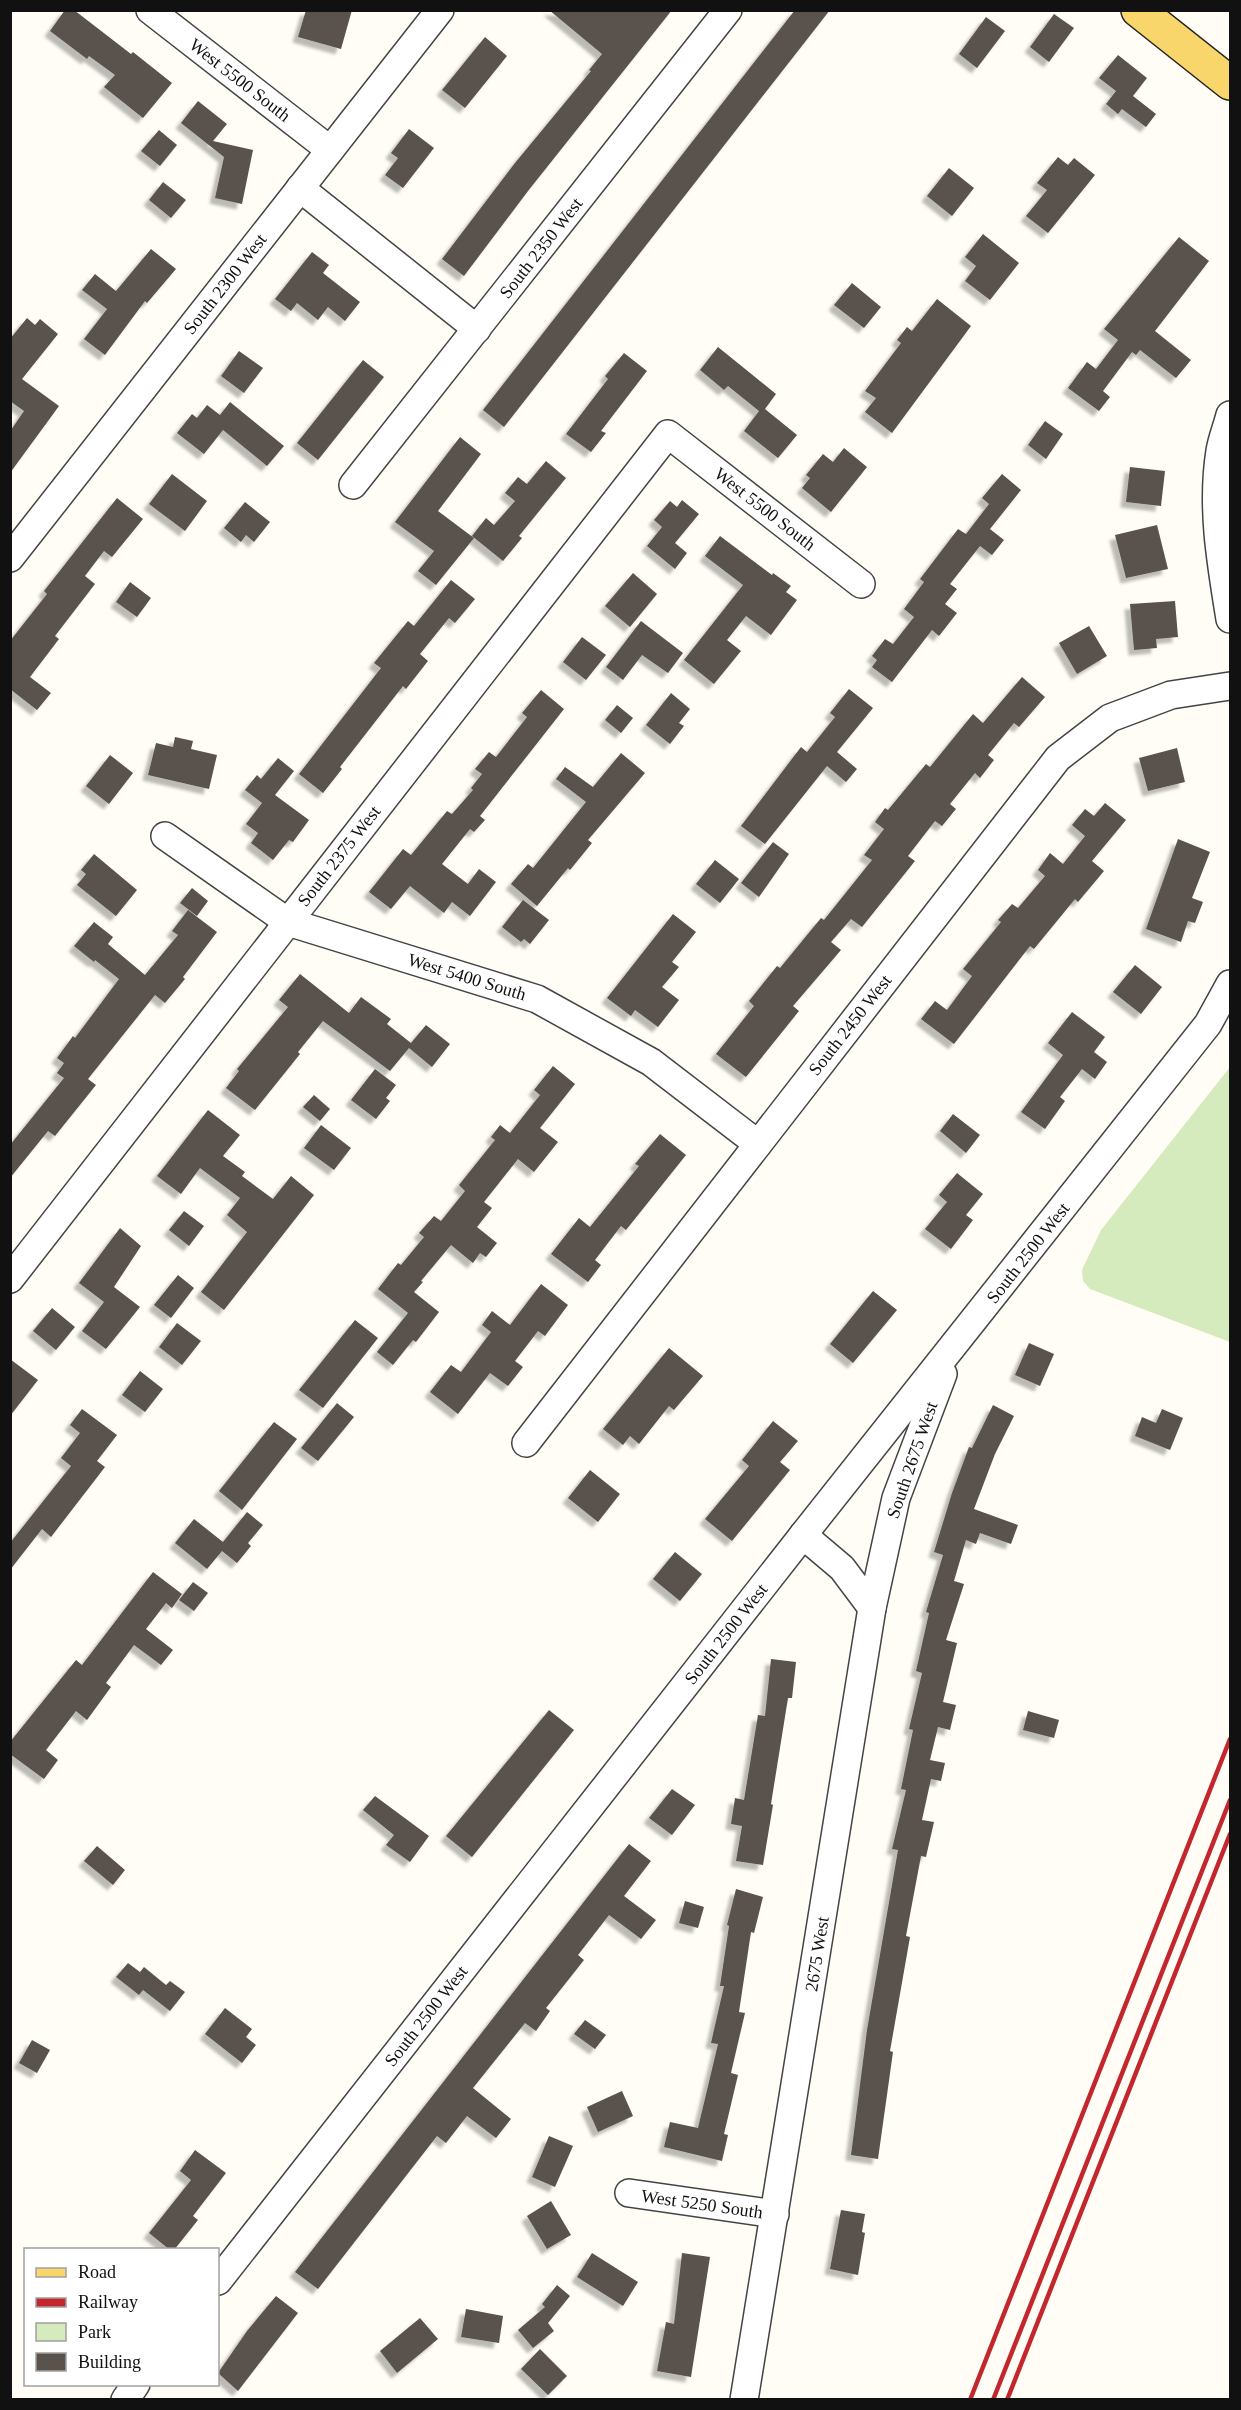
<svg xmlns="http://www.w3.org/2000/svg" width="1241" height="2410" font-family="'Times New Roman',serif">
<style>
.green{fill:#d5ebbd}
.building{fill:#5a524d;filter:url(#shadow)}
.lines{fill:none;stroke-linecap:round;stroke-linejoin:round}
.minor-casing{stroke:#444;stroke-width:30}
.major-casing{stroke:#222;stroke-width:36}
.minor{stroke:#fff;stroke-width:27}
.major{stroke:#f9d66b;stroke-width:33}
.rail{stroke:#c4262e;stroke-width:4.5}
.labels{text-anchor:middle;stroke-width:6;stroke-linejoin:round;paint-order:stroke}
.street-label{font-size:18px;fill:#111;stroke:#fff}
</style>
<defs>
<filter id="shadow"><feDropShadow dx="-5.5" dy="5.5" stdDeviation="1.5" flood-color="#0004"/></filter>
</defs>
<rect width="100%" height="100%" fill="#fffdf5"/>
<path class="green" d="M1230,1067V1342L1090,1289L1083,1281L1082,1270L1101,1230Z"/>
<g class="building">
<path d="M65,10H74L131,54L133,52L172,83L143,118L104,87L115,75L89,56L87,59L50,31Z"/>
<path d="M306,10H352L341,49L298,37Z"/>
<path d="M549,10H672L528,191L464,276L442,259L515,163L591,71L589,70L602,54Z"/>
<path d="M795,10H830L504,427L483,410Z"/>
<path d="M1054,14L1074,28L1049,62L1030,47Z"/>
<path d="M986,17L1005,31L977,68L959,54Z"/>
<path d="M485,37L507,56L465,108L442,90Z"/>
<path d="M1118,55L1147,78L1133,96L1156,114L1146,127L1122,109L1118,114L1106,104L1116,91L1099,78Z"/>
<path d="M198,101L227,124L213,141L253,150L242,204L215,198L224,157L181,123Z"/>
<path d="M409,129L434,148L403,188L385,175L398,158L391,153Z"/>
<path d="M159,130L177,145L160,166L141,151Z"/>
<path d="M1058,157L1068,165L1074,158L1095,175L1048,233L1026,216L1047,190L1037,183Z"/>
<path d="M949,168L974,188L952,216L927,196Z"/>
<path d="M163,182L186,200L171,218L149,200Z"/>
<path d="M983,234L1019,263L990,300L965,281L976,266L965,257Z"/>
<path d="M1179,237L1209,261L1155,331L1191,360L1176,378L1140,350L1136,355L1132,352L1103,391L1110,397L1099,411L1068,388L1087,362L1096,369L1118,340L1104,329Z"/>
<path d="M151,249L176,269L147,303L145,301L105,355L84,339L107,309L82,290L95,274L116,291Z"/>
<path d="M312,252L329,265L323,273L360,302L345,321L328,307L318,320L297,303L291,311L275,299Z"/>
<path d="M852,283L881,307L864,328L834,305Z"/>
<path d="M937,299L971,326L892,433L865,412L876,398L865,391L901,343L897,340L907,327L912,331Z"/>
<path d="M27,318L35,325L40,319L58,334L22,379L59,406L10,473L11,430L24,411L10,401V339Z"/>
<path d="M718,347L776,394L765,409L797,435L778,458L744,431L759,411L728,386L724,390L700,370Z"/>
<path d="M239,351L263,368L244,393L221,376Z"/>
<path d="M624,353L647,371L601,431L606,433L591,452L566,434L608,379L605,376Z"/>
<path d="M363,360L384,377L318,460L297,443Z"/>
<path d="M230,402L284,446L267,466L223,430L204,454L177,433L192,414L197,418L207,405L220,415Z"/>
<path d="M1045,421L1063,434L1046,459L1028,445Z"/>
<path d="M460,437L481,454L438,511L474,538L436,585L418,571L434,551L395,522Z"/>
<path d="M844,448L867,467L831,512L802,488L810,478L806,475L823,454L833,462Z"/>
<path d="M546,461L566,478L519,536L522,538L503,561L472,536L486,518L494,525L515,501L505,493L518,477L527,484Z"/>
<path d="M1130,467L1165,471L1161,506L1126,502Z"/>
<path d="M172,474L207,501L185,531L149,504Z"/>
<path d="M1002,474L1021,490L990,529L1004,540L992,555L980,546L950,584L957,589L945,604L957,613L939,636L932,630L892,682L872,667L877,660L872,656L885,639L893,644L914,617L904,609L924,582L920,579L958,529L966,534L989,504L982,498Z"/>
<path d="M117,498L143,519L112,557L104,551L85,576L95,584L55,636L59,639L30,677L51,693L37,710L10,689V641L47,594L44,591Z"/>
<path d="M682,500L699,514L675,543L687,553L675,569L647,546L662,527L654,520L670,501L677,507Z"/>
<path d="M245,502L270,522L254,542L246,535L241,542L224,528Z"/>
<path d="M1157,525L1168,569L1126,578L1115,535Z"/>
<path d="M720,536L772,575L773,573L791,586L786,592L797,600L771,635L746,616L727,640L741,651L714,684L684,660L743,585L705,556Z"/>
<path d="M633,573L657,594L630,627L605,606Z"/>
<path d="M451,580L475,599L455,623L449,618L420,654L428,661L406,689L403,686L340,767L342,769L323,793L299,774L381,668L374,663L408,621L414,626Z"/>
<path d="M130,582L151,598L137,617L116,602Z"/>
<path d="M1175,601L1178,637L1156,639L1157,648L1134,650L1130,604Z"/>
<path d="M641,621L683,653L668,673L642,655L623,680L606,667Z"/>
<path d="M1089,626L1107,656L1077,674L1059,643Z"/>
<path d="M582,637L606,655L586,680L563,662Z"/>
<path d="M1022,677L1045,697L1019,727L1014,723L988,755L994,760L980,778L975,773L950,804L956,809L942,826L935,821L908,856L915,861L862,927L851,919L831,942L841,950L793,1006L799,1011L746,1077L716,1054L754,1006L749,1001L777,966L780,968L821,918L824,920L872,860L864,855L884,829L875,822L885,808L888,810L926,764L930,767L973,714L983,723Z"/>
<path d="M849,689L873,708L837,752L857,769L846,782L827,766L765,844L741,826L801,747L807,752L835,717L830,713Z"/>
<path d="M541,690L564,709L480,816L485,820L474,832L470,829L442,864L468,884L479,869L496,882L470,916L452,902L444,913L410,886L391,909L369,892L403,849L411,855L447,811L452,814L473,790L471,788L482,774L475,769L489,752L496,757L527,717L522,713Z"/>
<path d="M671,693L690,709L679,723L684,726L670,744L646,725Z"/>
<path d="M617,705L633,718L621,733L605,720Z"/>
<path d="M175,737L193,741L191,749L217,755L209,789L148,775L156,743L173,747Z"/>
<path d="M1177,748L1185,782L1148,791L1139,758Z"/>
<path d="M621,753L645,773L588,840L592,843L570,870L568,868L537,906L511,884L528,864L533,868L586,802L556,779L565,767L593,787Z"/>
<path d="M110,755L133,773L109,804L86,786Z"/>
<path d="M278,758L294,771L275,795L309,820L293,842L289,840L273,860L251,843L258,833L246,824L262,803L245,790L257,775L261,779Z"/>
<path d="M1105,803L1126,820L1092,861L1104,871L1078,902L1075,899L1034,949L1030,946L954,1044L921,1019L935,1001L947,1010L972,976L963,969L1001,922L998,920L1012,904L1018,908L1045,876L1038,870L1050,853L1063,864L1085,836L1072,825L1085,809L1094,816Z"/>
<path d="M1178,839L1210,852L1192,898L1203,902L1195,923L1188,921L1181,942L1146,929Z"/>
<path d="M773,842L789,854L759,897L741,883Z"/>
<path d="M94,854L137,890L116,916L77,885L86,874L81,870Z"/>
<path d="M715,860L739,879L720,903L696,884Z"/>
<path d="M192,888L208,901L197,916L180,903Z"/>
<path d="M523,900L549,920L530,944L524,939L521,942L502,927Z"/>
<path d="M188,910L217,932L183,977L185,979L165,1003L155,995L88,1079L96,1085L55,1136L48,1131L10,1178V1145L64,1078L57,1073L64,1063L57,1058L73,1036L75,1038L119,979L95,960L94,962L74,946L94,922L113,937L108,944L145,975L178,935L172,931Z"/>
<path d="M673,914L696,932L672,962L679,967L662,987L679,1000L658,1027L635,1010L631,1016L607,998Z"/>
<path d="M1135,965L1162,987L1141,1014L1113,992Z"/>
<path d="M300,974L349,1013L361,997L391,1019L387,1024L411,1043L426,1025L450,1044L432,1067L409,1048L390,1071L323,1021L298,1052L300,1054L255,1110L226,1088L239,1071L237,1069L288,1007L279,1000Z"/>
<path d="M1072,1012L1105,1037L1094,1052L1107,1062L1095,1079L1082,1069L1060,1097L1065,1101L1045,1129L1021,1112L1063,1055L1048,1043Z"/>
<path d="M553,1066L575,1084L540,1128L558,1142L534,1172L518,1159L484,1202L492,1208L477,1227L497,1243L486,1257L480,1253L473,1263L451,1245L421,1281L423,1282L414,1292L439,1312L416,1342L413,1340L393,1365L377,1352L408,1313L378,1289L398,1263L401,1265L424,1237L419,1233L434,1216L441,1221L465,1191L459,1185L495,1140L491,1137L500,1125L510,1133L540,1095L534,1090Z"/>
<path d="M375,1069L396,1085L386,1098L390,1101L376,1119L351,1100Z"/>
<path d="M314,1095L330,1109L320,1121L303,1107Z"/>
<path d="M208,1110L240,1135L223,1156L245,1172L242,1176L273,1199L291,1176L314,1195L224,1310L201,1292L247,1232L227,1215L240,1198L200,1168L181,1194L157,1176Z"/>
<path d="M953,1114L980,1135L966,1153L940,1131Z"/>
<path d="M321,1125L351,1148L334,1170L304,1148Z"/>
<path d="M660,1134L686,1155L626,1230L621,1226L595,1260L601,1265L588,1282L551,1254L579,1218L590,1227L639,1166L635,1164Z"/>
<path d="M957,1173L983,1194L966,1215L973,1220L951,1249L925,1229L947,1202L939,1195Z"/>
<path d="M184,1211L204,1226L189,1246L169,1230Z"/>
<path d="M120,1228L141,1246L114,1287L140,1307L106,1349L82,1331L104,1302L79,1283Z"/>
<path d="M178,1275L194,1288L171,1318L154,1305Z"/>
<path d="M541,1284L568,1305L545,1336L538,1331L515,1361L523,1367L508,1386L490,1373L458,1414L430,1392L451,1365L461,1372L491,1332L482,1325L492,1311L510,1325Z"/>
<path d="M873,1291L897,1310L853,1363L830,1344Z"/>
<path d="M52,1308L75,1327L56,1350L33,1331Z"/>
<path d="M355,1320L378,1338L323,1408L299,1390Z"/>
<path d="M177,1323L201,1341L182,1365L159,1347Z"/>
<path d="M1029,1343L1054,1354L1040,1386L1015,1375Z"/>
<path d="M669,1348L703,1376L674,1410L669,1406L639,1444L630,1436L623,1445L603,1429Z"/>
<path d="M10,1359L38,1380L10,1416Z"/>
<path d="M140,1371L163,1389L145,1412L122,1395Z"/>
<path d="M337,1403L354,1417L318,1461L301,1448Z"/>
<path d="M993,1405L1014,1416L995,1454L974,1509L1018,1525L1011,1544L980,1533L976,1544L966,1540L954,1581L964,1584L946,1640L957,1643L943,1702L956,1705L950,1730L938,1727L930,1760L945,1763L941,1781L931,1779L922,1820L934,1822L926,1857L921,1856L906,1936L910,1937L890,2051L893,2052L878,2159L851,2155L867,2030L898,1850L892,1849L906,1790L901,1789L913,1730L909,1729L922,1673L916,1671L929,1613L926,1612L943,1555L934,1552L952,1493L969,1447L972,1448Z"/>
<path d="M82,1409L117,1435L97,1461L105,1467L51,1537L42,1529L10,1570V1543L71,1466L61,1458L80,1433L70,1425Z"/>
<path d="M1162,1409L1183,1418L1170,1450L1135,1436L1142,1417L1156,1423Z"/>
<path d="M773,1421L798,1441L780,1462L790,1470L732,1541L705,1519L749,1466L742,1460Z"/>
<path d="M274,1422L297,1439L242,1510L219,1491Z"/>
<path d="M590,1470L620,1494L598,1522L568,1498Z"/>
<path d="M247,1512L263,1525L248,1543L251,1546L237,1563L222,1551L207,1569L175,1543L194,1519L223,1542Z"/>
<path d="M675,1552L702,1574L680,1601L653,1579Z"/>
<path d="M153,1572L182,1594L172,1608L166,1603L146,1629L173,1650L161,1665L134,1645L106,1683L111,1687L87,1720L76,1711L46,1750L58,1760L44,1779L10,1754V1742L76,1660L82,1665Z"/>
<path d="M193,1582L208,1593L194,1611L179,1600Z"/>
<path d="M771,1659L796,1662L792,1698H788L771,1804L773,1805L763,1865L736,1861L742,1826L731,1824L735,1798L744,1800L758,1715L765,1716Z"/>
<path d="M549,1710L574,1730L472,1857L446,1836Z"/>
<path d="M1028,1711L1059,1720L1054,1738L1023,1730Z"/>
<path d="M672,1789L695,1805L672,1835L649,1818Z"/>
<path d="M375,1796L429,1836L410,1862L386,1845L394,1835L363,1810Z"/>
<path d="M629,1844L651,1861L624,1896L656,1920L641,1939L609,1915L578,1955L584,1960L546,2008L550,2011L536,2031L525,2023L473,2088L511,2119L496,2138L467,2116L446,2143L437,2136L318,2289L295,2272Z"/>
<path d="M97,1846L125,1870L113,1885L84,1861Z"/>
<path d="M736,1889L763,1897L754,1933L751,1932L739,2012L745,2013L731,2073L738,2075L724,2134L728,2135L722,2161L664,2147L670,2122L698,2128L718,2044L711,2043L724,1986H720L729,1926L727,1925Z"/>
<path d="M685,1901L704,1907L698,1928L679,1923Z"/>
<path d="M128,1963L140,1972L144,1967L166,1985L170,1981L185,1992L170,2011L143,1990L139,1995L116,1977Z"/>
<path d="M225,2008L252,2029L246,2037L256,2045L242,2063L205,2034Z"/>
<path d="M585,2020L606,2035L595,2049L574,2034Z"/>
<path d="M32,2040L50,2050L37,2073L19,2063Z"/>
<path d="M622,2091L633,2116L598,2132L587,2107Z"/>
<path d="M549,2136L573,2146L555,2187L532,2177Z"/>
<path d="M195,2150L226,2173L193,2216L198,2220L174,2250H170L149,2233L191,2180L180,2171Z"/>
<path d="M551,2201L571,2235L547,2249L527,2216Z"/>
<path d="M841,2210L865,2214L862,2232L865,2233L858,2275L830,2269Z"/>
<path d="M592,2253L638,2282L623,2306L577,2277Z"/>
<path d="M682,2253L710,2257L691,2377L657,2371L666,2322L674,2324Z"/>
<path d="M557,2285L570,2296L548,2323L554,2331L533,2348L518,2330L545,2307L542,2304Z"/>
<path d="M276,2296L298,2313L238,2391L218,2373L247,2331Z"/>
<path d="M466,2309L503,2316L499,2343L461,2337Z"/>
<path d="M420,2318L438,2339L397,2373L380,2351Z"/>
<path d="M540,2349L567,2376L548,2395L521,2369Z"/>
</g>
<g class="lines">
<g class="minor-casing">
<g id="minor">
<path d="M150,10L330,150"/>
<path d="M300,188L477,329"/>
<path d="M1230,415C1227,427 1222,439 1220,451C1211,507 1221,564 1230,619"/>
<path d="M353,485L728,10"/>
<path d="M10,558L440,10"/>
<path d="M165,836L288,922L537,999L651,1062L758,1144"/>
<path d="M10,1279L668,434L861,584"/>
<path d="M526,1443L1058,758L1110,718L1171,695L1230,686"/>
<path d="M872,1608L896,1498L943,1374"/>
<path d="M629,2193L775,2214"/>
<path d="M218,2281L803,1535L1208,1024L1230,984"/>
<path d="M125,2400L136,2384"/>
<path d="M744,2400L872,1608L842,1568L803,1535"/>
</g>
</g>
<g class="major-casing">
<path id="major" d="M1138,10L1230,83"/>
</g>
<use href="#minor" class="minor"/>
<use href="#major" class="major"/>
<g class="rail">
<path d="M970,2400L1230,1739"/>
<path d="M993,2400L1230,1800"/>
<path d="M1007,2400L1230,1834"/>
</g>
</g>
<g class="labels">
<g class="street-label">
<text transform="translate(240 80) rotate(38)" y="6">West 5500 South</text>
<text transform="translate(541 248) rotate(-52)" y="6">South 2350 West</text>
<text transform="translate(225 284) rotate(-52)" y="6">South 2300 West</text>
<text transform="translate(765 509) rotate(38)" y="6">West 5500 South</text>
<text transform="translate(339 856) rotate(-52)" y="6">South 2375 West</text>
<text transform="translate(467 977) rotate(17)" y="6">West 5400 South</text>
<text transform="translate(850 1025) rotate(-52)" y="6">South 2450 West</text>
<text transform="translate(1028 1253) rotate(-52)" y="6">South 2500 West</text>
<text transform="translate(912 1460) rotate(-71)" y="6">South 2675 West</text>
<text transform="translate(726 1634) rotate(-52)" y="6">South 2500 West</text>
<text transform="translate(817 1954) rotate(-81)" y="6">2675 West</text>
<text transform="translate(426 2016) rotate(-52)" y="6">South 2500 West</text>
<text transform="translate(702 2204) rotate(8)" y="6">West 5250 South</text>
</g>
</g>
<rect width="1241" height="2410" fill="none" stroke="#111111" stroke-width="24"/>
<rect x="24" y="2248" width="195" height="138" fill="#ffffff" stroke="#a0a0a0" stroke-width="1.5"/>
<rect x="36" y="2268" width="30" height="9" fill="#f9d66b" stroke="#a0a0a0" stroke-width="1.5"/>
<text x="78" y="2278" font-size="18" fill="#111111">Road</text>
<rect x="36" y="2298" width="30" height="9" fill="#c4262e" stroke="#a0a0a0" stroke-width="1.5"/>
<text x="78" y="2308" font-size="18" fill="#111111">Railway</text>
<rect x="36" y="2323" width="30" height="18" fill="#d5ebbd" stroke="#a0a0a0" stroke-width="1.5"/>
<text x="78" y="2338" font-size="18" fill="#111111">Park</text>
<rect x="36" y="2353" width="30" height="18" fill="#5a524d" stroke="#a0a0a0" stroke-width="1.5"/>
<text x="78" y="2368" font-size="18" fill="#111111">Building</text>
</svg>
